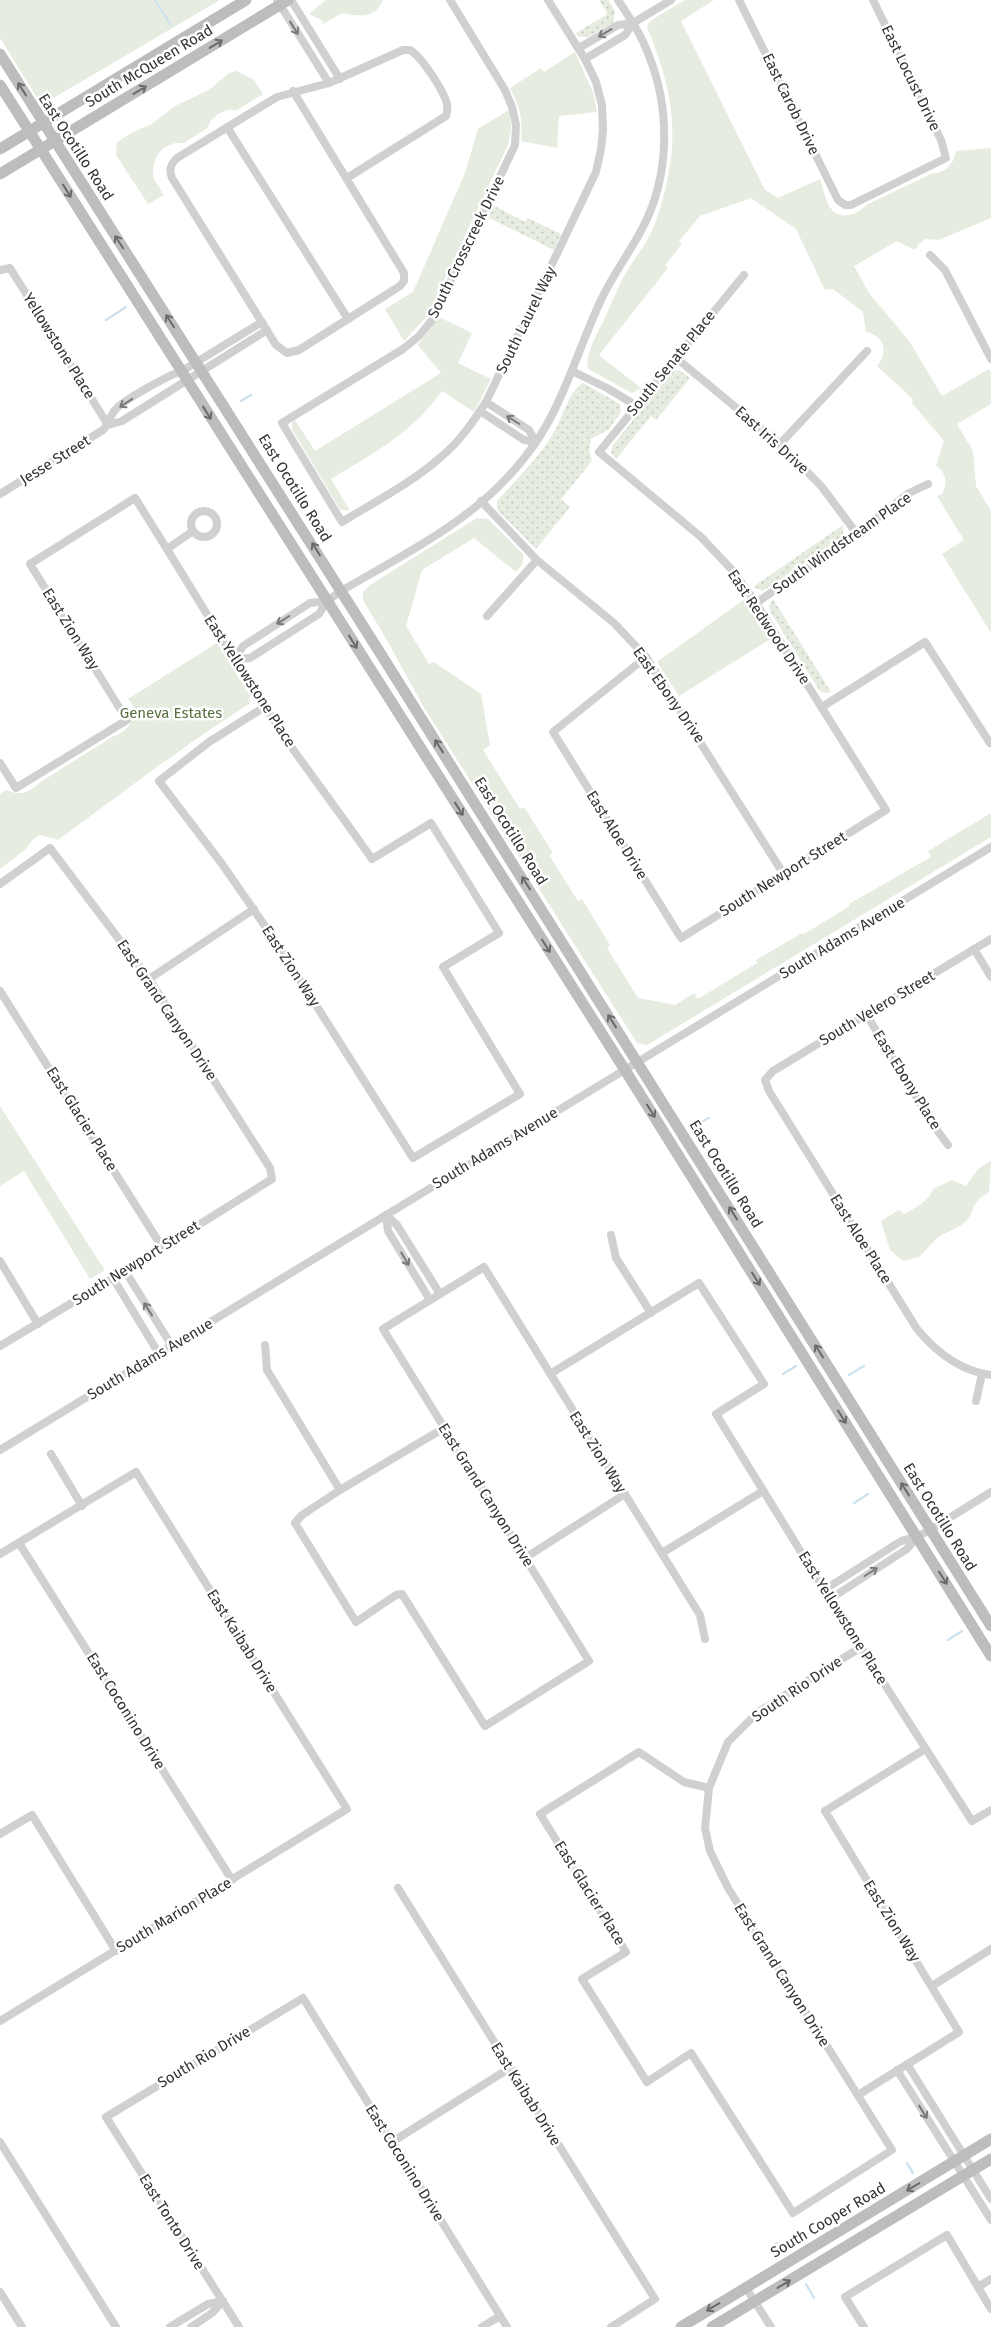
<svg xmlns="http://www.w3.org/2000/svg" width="991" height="2327" font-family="'Fira Sans',sans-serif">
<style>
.grass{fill:url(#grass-dots)}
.park{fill:#e6ecdf}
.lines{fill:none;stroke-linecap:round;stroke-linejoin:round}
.stream{stroke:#cfe2ee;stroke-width:2.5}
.street{stroke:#d0d0d0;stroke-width:8}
.secondary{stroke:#bdbdbd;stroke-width:11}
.oneway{stroke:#7a7a7a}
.oneway2{stroke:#6a6a6a}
.labels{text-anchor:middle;stroke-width:5;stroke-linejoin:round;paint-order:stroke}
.street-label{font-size:15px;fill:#333;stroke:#fff}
.park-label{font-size:15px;fill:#56703f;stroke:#fff}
</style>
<defs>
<pattern id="grass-dots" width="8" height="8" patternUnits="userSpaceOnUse" patternTransform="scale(1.25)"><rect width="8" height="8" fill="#e6ecdf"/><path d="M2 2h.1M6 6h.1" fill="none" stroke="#c6cbc0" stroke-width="1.8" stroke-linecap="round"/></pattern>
</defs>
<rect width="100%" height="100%" fill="#fff"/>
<g class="grass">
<path d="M599,0H608L615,11L613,23L588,37H579L576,33L606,15L607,13Z"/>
<path d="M493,205L525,222L528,218L561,234L554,250L487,217Z"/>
<path d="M679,370L690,378L656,420L651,416L616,459L611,452L613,445L672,372Z"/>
<path d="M583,383L620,404L621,412L609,429L591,439L589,451L592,461L561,499L570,507L536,549L498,511L497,501C517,479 539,458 554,432C564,416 567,394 583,383Z"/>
<path d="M843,525V536L763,591L753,587Z"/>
<path d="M773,599L831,692L825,693L819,690L770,611L769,606Z"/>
</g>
<g class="park">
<path d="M0,0H220L50,100L44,102L36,96L0,38Z"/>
<path d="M326,0H383C374,20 359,16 342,13L323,24L321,20L309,14Z"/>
<path d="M685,0H714L681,21L765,190L778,198L820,179C823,188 825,198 829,206C838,221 856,216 866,205L931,174C946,172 953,166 956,151L991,148V218L939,240L926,239L919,244L915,250L897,241L854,266L869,293L910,342L942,396L989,369L991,373V404L957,424L973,451L976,486L991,511V633L942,554L964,540L937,496L942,494C948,482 946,473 936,465L944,441L912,403L913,399L877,366C889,352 884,335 866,332L863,312L833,289L825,290L796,229L751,198L700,216L679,241L682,244L665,265L668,268L599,355L641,388L632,393L588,369C585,355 597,333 604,320C610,306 616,292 623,278C631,263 643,249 651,233C658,218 662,202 666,186C680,127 670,83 647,27L650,21Z"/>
<path d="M575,52L594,95L597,112L559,116L557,148L521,141C523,121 520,106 510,88L541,68L544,72Z"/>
<path d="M237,71L254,80L263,94L237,110H227L218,114L211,120L207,128L184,143H175L163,148L156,157L153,168L154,179L164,195L148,204L116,155L117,142L133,132L152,124L175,106L209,90L229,73Z"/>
<path d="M509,110L511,127L508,145L427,316L404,341L385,309L413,292L465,173L478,129Z"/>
<path d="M439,317L472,333L458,363L491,379L474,412L442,391C412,433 374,453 331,479L350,511L340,509L292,429V423L295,420L315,451L441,373L418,345Z"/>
<path d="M477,518L488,519L523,554V563L516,572L474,538L422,570L406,626L429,664L434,662L481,694L490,745L483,750L520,809L524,807L553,853L549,855L578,901L582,899L610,945L607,948L638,998L675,1005L694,993L698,999L757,963L756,960L802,933L804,934L850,906L849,904L931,857L928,851L991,813V837L647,1045L637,1043L423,706L388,642L363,600V592L370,585Z"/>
<path d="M746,598L772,638L679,696L657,662Z"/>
<path d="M217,643L250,696L249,704C223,721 198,737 173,756C167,761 161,762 154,769L58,840L40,835L33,839L26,849L0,869V794L6,790C19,796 30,793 39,783L112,737C128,733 143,712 128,699Z"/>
<path d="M0,1106L98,1260L105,1270L90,1279L24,1171L0,1186Z"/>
<path d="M991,1161L989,1192L980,1198L974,1206L969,1218L963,1224L938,1237L919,1257L903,1261L890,1250L881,1221L899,1210L904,1214C914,1209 931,1199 933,1189L952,1180L966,1186L978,1169Z"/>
</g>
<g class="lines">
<g class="stream">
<path d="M155,0L170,24"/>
<path d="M106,320L126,307"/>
<path d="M241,401L251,395"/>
<path d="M697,1124L709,1118"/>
<path d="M783,1374L796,1366"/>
<path d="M849,1375L864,1366"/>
<path d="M854,1503L868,1494"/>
<path d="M948,1640L962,1631"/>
<path d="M907,2163L913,2173"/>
<path d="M776,2243L782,2252"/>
<path d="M806,2284L814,2298"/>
</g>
<g class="street">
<path d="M277,0L329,83"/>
<path d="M291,0L340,79"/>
<path d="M450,0L505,90L512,107L516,125L515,145L432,320L419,336L403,349L282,423L342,522C376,501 412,483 442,456C460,441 473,422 486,402L596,172L601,149L603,130L602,105L596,82L585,59L548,0"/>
<path d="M739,0L838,200L845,205H851L946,158L941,140L873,0"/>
<path d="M579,48L618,25L633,23"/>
<path d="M585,59L625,35L633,23L671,0"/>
<path d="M293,91L404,273V281L400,286L299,350L287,353L276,345L172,178C169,170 170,165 177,158L277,97L329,83L403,50H410C421,56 444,91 447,104C448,108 447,112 446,116L347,178"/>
<path d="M227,127L348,319"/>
<path d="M930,255L945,270L991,359"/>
<path d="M0,270L10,268L108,425"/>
<path d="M675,357L780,444L822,487L857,534"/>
<path d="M572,371L607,388L637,406"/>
<path d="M486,402L529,430L536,442"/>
<path d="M480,411L524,440L536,442"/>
<path d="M108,425L122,421L267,330"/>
<path d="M780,444L867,351"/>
<path d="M0,494L103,430C109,424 110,416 115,410C123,400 169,375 182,371L262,322"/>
<path d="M481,501L537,560L614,623L646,657L783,873"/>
<circle cx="204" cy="524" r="13"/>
<path d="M167,549L193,531"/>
<path d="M756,603L857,534L909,493L928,484"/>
<path d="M487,616L537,560"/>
<path d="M646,657L553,732L681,938L886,810L756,603L733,571L701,537L599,452L744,275"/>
<path d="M235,659L250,658L319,614L327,601L341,591C394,560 458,528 501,484C522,463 541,438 554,411C572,375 584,336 601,300C613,274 631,251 644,225C670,174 670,108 649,56C642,36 630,18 618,0"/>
<path d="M235,659L243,646L310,603L327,601"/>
<path d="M822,707L925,642L990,743L991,742"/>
<path d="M0,763L16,788L127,720L30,564L135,498C187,580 236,664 290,745C317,783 345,820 372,859L431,823L499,933L443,967L520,1094L413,1158L274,939L222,864L159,781L209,742L266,706"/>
<path d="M0,884L50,848L149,979L270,1168L272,1179L125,1271L0,1346"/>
<path d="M991,939L773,1071L765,1080L769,1091L917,1329C936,1352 960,1371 991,1375"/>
<path d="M974,949L991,977"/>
<path d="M149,979L254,909"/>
<path d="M0,991L162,1247"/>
<path d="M866,1014L934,1126L948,1145"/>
<path d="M386,1215L388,1231L430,1300"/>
<path d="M386,1215L397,1225L440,1294"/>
<path d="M611,1235L616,1258L651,1313"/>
<path d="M0,1261L38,1324"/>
<path d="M125,1271L172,1346"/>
<path d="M113,1278L159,1354"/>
<path d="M265,1345L267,1370L340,1490"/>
<path d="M550,1374L699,1283L764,1384L716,1414L830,1599L972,1821L991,1810"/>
<path d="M976,1401L982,1374"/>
<path d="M444,1428L340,1490L302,1515L295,1523L356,1622L396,1595L402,1594L485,1726L589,1661L383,1329L484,1267L700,1615L705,1639"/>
<path d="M0,1450L991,847"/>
<path d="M51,1454L82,1506"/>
<path d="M19,1543L232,1880"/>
<path d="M662,1553L763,1491"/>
<path d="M0,1554L136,1472L347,1809L0,2021"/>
<path d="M525,1558L625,1494"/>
<path d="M824,1590L901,1541L917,1537L930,1530L991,1492"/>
<path d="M830,1599L907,1549L917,1537"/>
<path d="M709,1788L684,1782L639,1752L540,1814L626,1952L582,1979L647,2082L691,2053L793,2213L892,2150L728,1888L710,1851L705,1828L709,1788L728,1742L757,1713L861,1647"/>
<path d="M0,1834L32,1815L116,1951"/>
<path d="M398,1888L655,2299L611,2327"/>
<path d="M932,1986L991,1949"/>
<path d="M907,2064L991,2199"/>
<path d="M897,2070L991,2220"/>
<path d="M858,2095L959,2032L825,1811L925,1749"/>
<path d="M0,2142L116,2327"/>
<path d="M392,2142L510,2068"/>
<path d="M978,2287L991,2279"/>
<path d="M746,2288L771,2327"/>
<path d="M0,2292L22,2327"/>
<path d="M170,2327L208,2304L223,2301"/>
<path d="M191,2327L212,2313L223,2301"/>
<path d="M239,2327L106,2117L303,1998L507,2327"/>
<path d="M482,2327L500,2316"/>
<path d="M864,2327L845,2297L947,2235L991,2309"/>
</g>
<g class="secondary">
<path d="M0,54L377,648L991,1626"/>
<path d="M0,85L625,1070L991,1656"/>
<path d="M0,149L246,0"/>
<path d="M0,174L288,0"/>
<path d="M681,2327L991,2139"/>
<path d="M712,2327L991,2159"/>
</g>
</g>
<defs><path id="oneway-shaft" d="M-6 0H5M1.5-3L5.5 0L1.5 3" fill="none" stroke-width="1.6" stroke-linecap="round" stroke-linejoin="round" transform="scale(1.25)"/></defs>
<g class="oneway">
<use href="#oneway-shaft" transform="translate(294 28) rotate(58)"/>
<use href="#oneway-shaft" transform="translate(605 33) rotate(149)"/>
<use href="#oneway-shaft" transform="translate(126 403) rotate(147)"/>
<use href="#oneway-shaft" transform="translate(513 420) rotate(-148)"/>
<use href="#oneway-shaft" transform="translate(283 620) rotate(148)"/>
<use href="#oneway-shaft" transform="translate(405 1259) rotate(59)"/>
<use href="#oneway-shaft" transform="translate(148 1309) rotate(-122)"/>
<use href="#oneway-shaft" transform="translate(871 1572) rotate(-32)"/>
<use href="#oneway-shaft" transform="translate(923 2112) rotate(58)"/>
</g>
<g class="oneway2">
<use href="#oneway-shaft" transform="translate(216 44) rotate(-31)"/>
<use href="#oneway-shaft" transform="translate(22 89) rotate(-122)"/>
<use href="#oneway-shaft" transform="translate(140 90) rotate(-31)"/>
<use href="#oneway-shaft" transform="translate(67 191) rotate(58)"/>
<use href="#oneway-shaft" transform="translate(119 242) rotate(-123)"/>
<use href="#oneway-shaft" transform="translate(170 321) rotate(-123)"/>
<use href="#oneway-shaft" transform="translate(207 413) rotate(58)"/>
<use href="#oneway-shaft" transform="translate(316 549) rotate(-122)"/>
<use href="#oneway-shaft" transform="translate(353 642) rotate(58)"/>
<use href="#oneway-shaft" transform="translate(439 746) rotate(-122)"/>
<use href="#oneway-shaft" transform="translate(459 809) rotate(58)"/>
<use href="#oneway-shaft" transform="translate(526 883) rotate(-122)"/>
<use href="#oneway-shaft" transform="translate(546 946) rotate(58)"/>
<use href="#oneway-shaft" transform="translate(612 1021) rotate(-122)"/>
<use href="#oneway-shaft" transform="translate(651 1111) rotate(58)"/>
<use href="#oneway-shaft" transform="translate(733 1213) rotate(-122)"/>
<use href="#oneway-shaft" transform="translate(756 1279) rotate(58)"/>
<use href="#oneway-shaft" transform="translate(819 1351) rotate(-122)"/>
<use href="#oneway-shaft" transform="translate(842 1417) rotate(58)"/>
<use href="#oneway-shaft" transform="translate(905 1489) rotate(-122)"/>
<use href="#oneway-shaft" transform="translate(943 1578) rotate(58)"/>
<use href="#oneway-shaft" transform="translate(913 2187) rotate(149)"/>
<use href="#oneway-shaft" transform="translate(784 2284) rotate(-31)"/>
<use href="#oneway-shaft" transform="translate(713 2307) rotate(149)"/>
</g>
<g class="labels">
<g class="street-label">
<text transform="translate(149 66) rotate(-31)" y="5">South McQueen Road</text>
<text transform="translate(911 78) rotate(64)" y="5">East Locust Drive</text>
<text transform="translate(791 104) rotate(64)" y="5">East Carob Drive</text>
<text transform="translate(76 147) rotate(57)" y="5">East Ocotillo Road</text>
<text transform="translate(466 247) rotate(-64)" y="5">South Crosscreek Drive</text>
<text transform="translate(526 320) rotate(-64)" y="5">South Laurel Way</text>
<text transform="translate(59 346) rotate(58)" y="5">Yellowstone Place</text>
<text transform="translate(671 363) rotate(-51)" y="5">South Senate Place</text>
<text transform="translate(772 440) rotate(42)" y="5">East Iris Drive</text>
<text transform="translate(55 460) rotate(-32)" y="5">Jesse Street</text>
<text transform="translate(295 488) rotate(58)" y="5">East Ocotillo Road</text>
<text transform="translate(842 543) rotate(-35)" y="5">South Windstream Place</text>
<text transform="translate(769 627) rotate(56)" y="5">East Redwood Drive</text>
<text transform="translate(71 629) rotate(58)" y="5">East Zion Way</text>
<text transform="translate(250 681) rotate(57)" y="5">East Yellowstone Place</text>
<text transform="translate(669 695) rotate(55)" y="5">East Ebony Drive</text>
<text transform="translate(511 831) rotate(58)" y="5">East Ocotillo Road</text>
<text transform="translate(617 835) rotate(58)" y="5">East Aloe Drive</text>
<text transform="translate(783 874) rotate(-32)" y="5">South Newport Street</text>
<text transform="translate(842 938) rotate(-31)" y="5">South Adams Avenue</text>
<text transform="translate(291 966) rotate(57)" y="5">East Zion Way</text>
<text transform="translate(877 1008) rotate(-31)" y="5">South Velero Street</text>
<text transform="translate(167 1010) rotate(56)" y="5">East Grand Canyon Drive</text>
<text transform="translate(907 1080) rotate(58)" y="5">East Ebony Place</text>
<text transform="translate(82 1119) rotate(58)" y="5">East Glacier Place</text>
<text transform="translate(495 1148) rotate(-31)" y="5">South Adams Avenue</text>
<text transform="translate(726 1174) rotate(58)" y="5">East Ocotillo Road</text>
<text transform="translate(861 1239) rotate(58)" y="5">East Aloe Place</text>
<text transform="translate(136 1263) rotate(-32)" y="5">South Newport Street</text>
<text transform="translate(150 1359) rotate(-31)" y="5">South Adams Avenue</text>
<text transform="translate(598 1452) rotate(58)" y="5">East Zion Way</text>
<text transform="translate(486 1495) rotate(58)" y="5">East Grand Canyon Drive</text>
<text transform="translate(940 1517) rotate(58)" y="5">East Ocotillo Road</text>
<text transform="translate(843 1618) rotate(58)" y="5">East Yellowstone Place</text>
<text transform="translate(242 1641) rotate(58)" y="5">East Kaibab Drive</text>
<text transform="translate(797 1689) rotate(-34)" y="5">South Rio Drive</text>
<text transform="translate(126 1711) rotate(58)" y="5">East Coconino Drive</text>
<text transform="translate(590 1893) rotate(58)" y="5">East Glacier Place</text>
<text transform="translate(174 1915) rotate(-31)" y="5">South Marion Place</text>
<text transform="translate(892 1921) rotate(58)" y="5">East Zion Way</text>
<text transform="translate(782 1975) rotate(58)" y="5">East Grand Canyon Drive</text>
<text transform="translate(204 2057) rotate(-31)" y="5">South Rio Drive</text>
<text transform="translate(526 2094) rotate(58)" y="5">East Kaibab Drive</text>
<text transform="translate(405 2163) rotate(58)" y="5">East Coconino Drive</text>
<text transform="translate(828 2220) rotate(-31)" y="5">South Cooper Road</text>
<text transform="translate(172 2222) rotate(58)" y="5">East Tonto Drive</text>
</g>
<g class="park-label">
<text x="171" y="718">Geneva Estates</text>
</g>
</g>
</svg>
